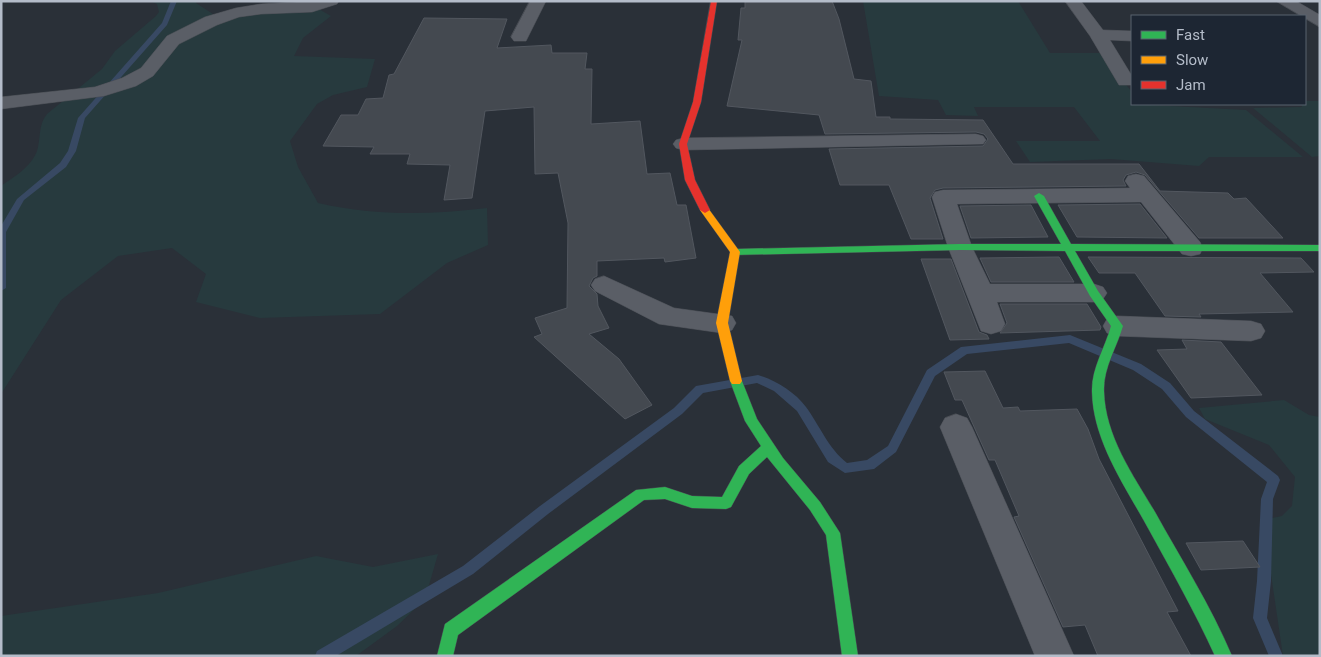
<svg xmlns="http://www.w3.org/2000/svg" width="1321" height="657" font-family="Roboto,sans-serif">
<style>
.green{fill:#273a3e}
.lines{fill:none;stroke-linecap:round;stroke-linejoin:round}
.stream{fill:#384963;fill-rule:evenodd}
.building{fill:#444950;stroke:#52575f}
.street-casing{stroke:#484c53;stroke-width:1}
.fast-casing{stroke:#484c53;stroke-width:1}
.slow-casing{stroke:#484c53;stroke-width:1}
.jam-casing{stroke:#484c53;stroke-width:1}
.street{fill:#5a5e66;fill-rule:evenodd}
.fast{fill:#30b455;fill-rule:evenodd}
.slow{fill:#ff9f0a;fill-rule:evenodd}
.jam{fill:#e5322d;fill-rule:evenodd}
</style>
<rect width="100%" height="100%" fill="#2a3038"/>
<g class="green">
<path d="M150,1H197L196,3L216,16L317,8L331,16L303,38L294,56L375,59L367,87L333,95L317,104L290,141L298,167L318,203C374,216 430,215 487,208L488,245L447,263L380,314L260,318L196,302L206,274L172,248L118,256L61,300L1,394V186C14,177 31,167 37,151C41,138 38,125 47,114L102,69L115,51L156,16L159,12L157,4Z"/>
<path d="M863,1H1018L1050,53H1100L1132,92V104L1246,110L1303,157H1209L1199,166L1111,159L1030,162L1016,141H1100L1074,107H974L978,116L946,115L938,100L879,96Z"/>
<path d="M1305,101H1320V156L1312,157L1253,108L1302,107L1301,104H1305Z"/>
<path d="M1284,400L1309,415L1320,417V656H1283L1263,520L1282,516L1292,506L1295,477L1269,445L1205,419L1199,408Z"/>
<path d="M438,554L425,599L397,626L356,656H1V616L158,593L316,556L373,567Z"/>
</g>
<g class="lines">
<g class="stream">
<path d="M171,1H177L167,25L85,118L76,151L66,167L24,200L6,232V288L1,291V226L17,199L60,163L68,151L78,118L162,23Z"/>
<path d="M1070,335L1141,364L1170,383L1194,411L1278,476L1280,480L1273,499L1271,581L1267,618L1283,656H1269L1253,618L1257,581L1261,499L1267,482L1186,417L1162,389L1133,370L1069,343L967,354L935,376L896,452L874,469L845,473L828,462L797,411L774,391L757,383L703,393L682,414L548,514L473,574L336,656H315L317,651L463,566L540,506L674,408L696,386L758,375C775,380 795,392 806,407C820,426 828,448 847,463L867,460L888,446L927,370L961,347Z"/>
</g>
</g>
<g class="building">
<path d="M745,1H832L839,19L854,79L871,81L876,117H890V119L983,120L1013,164H1139L1160,191L1228,193L1234,199L1246,198L1283,238H1199L1145,175L1136,172L1126,175L1123,180L1126,186L943,188L935,190L930,198L943,239H911L889,185H840L829,149L983,146L988,139L984,134L976,132L825,134L819,115L727,106L742,40H738L741,8H745Z"/>
<path d="M424,18L507,19L497,48L551,45L552,53H587L585,69H592L591,124L640,121L647,174L670,173L677,205H686L696,258L665,262L664,258L597,261V276L593,278L589,286L597,294L598,306L609,328L589,334L619,359L652,405L625,419L534,337L542,334L535,318L567,308L568,223L558,173L535,174L534,107L485,111L472,198L444,200L450,165L407,164L410,154H370L374,147L323,146L341,115H358L366,99L383,98L389,75L394,74Z"/>
<path d="M1140,204L1167,238L1077,237L1058,205Z"/>
<path d="M1031,205L1048,237L971,238L960,206Z"/>
<path d="M1059,257L1074,282H991L980,258Z"/>
<path d="M1088,257L1301,258L1314,272L1260,273L1293,312L1199,314L1201,317L1165,316L1135,273H1099Z"/>
<path d="M921,259H951L979,332L987,335L989,339L950,340Z"/>
<path d="M1000,304H1087L1101,327L1100,330L1000,333L1007,323Z"/>
<path d="M1182,340L1221,342L1262,395L1191,398L1157,350L1187,349Z"/>
<path d="M985,371L1003,408L1018,407L1020,411L1077,409L1088,429L1099,459L1178,611L1167,612L1191,656H1098L1085,625L1063,627L1014,517L1019,516L995,460H989L962,400H955L944,372Z"/>
<path d="M1243,541L1260,567L1201,570L1186,543Z"/>
</g>
<g class="lines">
<g class="street-casing">
<g id="street">
<path d="M314,1H339L337,4L312,12L261,14L239,17L217,25L179,44L153,76L136,86L104,96L1,109V97L95,87L122,78L141,68L167,36L205,17L236,8L261,4Z"/>
<path d="M530,1H546L526,41H514L511,37Z"/>
<path d="M1065,1H1081L1103,30L1132,31V41L1110,40L1132,76V85H1119L1090,36Z"/>
<path d="M1276,1H1296L1320,15V27Z"/>
<path d="M976,134L983,136L986,140L983,144L683,150L676,148L673,144L676,140L683,138Z"/>
<path d="M1136,174L1144,176L1200,242L1203,248L1200,254L1191,256L1182,254L1141,202L957,204L972,247L990,284H1094L1103,287L1107,293L1103,299L1094,302H997L1005,324L1001,331L991,334L981,331L948,247L932,197L935,192L943,190L1130,188L1125,181L1128,176Z"/>
<path d="M604,276L674,308L732,316L736,323L732,330L722,333L659,324L595,291L591,285L595,279Z"/>
<path d="M1117,316L1251,321L1261,324L1265,331L1261,338L1251,341L1117,336L1107,333L1103,326L1107,319Z"/>
<path d="M956,414L967,418L972,427L1074,656H1035L940,427L945,418Z"/>
</g>
</g>
<g class="fast-casing">
<g id="fast">
<path d="M1039,193L1044,196L1071,244L1320,245V251H1075L1098,291L1123,326C1117,347 1103,368 1104,391C1105,436 1133,475 1155,512C1181,559 1211,606 1232,656H1215C1195,612 1171,570 1148,528C1125,486 1093,441 1092,392C1091,369 1105,348 1111,326L1090,296L1065,251L960,250L735,255L730,252L735,249L960,244H1061L1034,196Z"/>
<path d="M736,376L740,378L742,381L757,419L783,458L820,502L840,533L858,656H842L826,535L810,510L767,457L749,474L731,507L726,509L692,508L665,499L644,500L458,635L453,656H437L445,624L636,490L665,487L692,496L722,497L739,466L761,446L745,421L730,381L732,378Z"/>
</g>
</g>
<g class="slow-casing">
<path id="slow" d="M705,207L708,208L740,252L728,323L742,381L740,384H732L730,381L716,323L730,252L700,210Z"/>
</g>
<g class="jam-casing">
<path id="jam" d="M711,1H717L701,102L687,144L695,180L710,210L705,213L700,210L685,180L679,144L693,102Z"/>
</g>
<use href="#street" class="street"/>
<use href="#fast" class="fast"/>
<use href="#slow" class="slow"/>
<use href="#jam" class="jam"/>
</g>
<rect width="1321" height="657" fill="none" stroke="#b4bcc9" stroke-width="5"/>
<rect x="1131" y="15" width="175" height="90" fill="#1d2633" stroke="#59626f"/>
<rect x="1141" y="31" width="25" height="8" fill="#30b455" stroke="#59626f"/>
<text x="1176" y="40" font-size="15" fill="#b4bcc9">Fast</text>
<rect x="1141" y="56" width="25" height="8" fill="#ff9f0a" stroke="#59626f"/>
<text x="1176" y="65" font-size="15" fill="#b4bcc9">Slow</text>
<rect x="1141" y="81" width="25" height="8" fill="#e5322d" stroke="#59626f"/>
<text x="1176" y="90" font-size="15" fill="#b4bcc9">Jam</text>
</svg>
